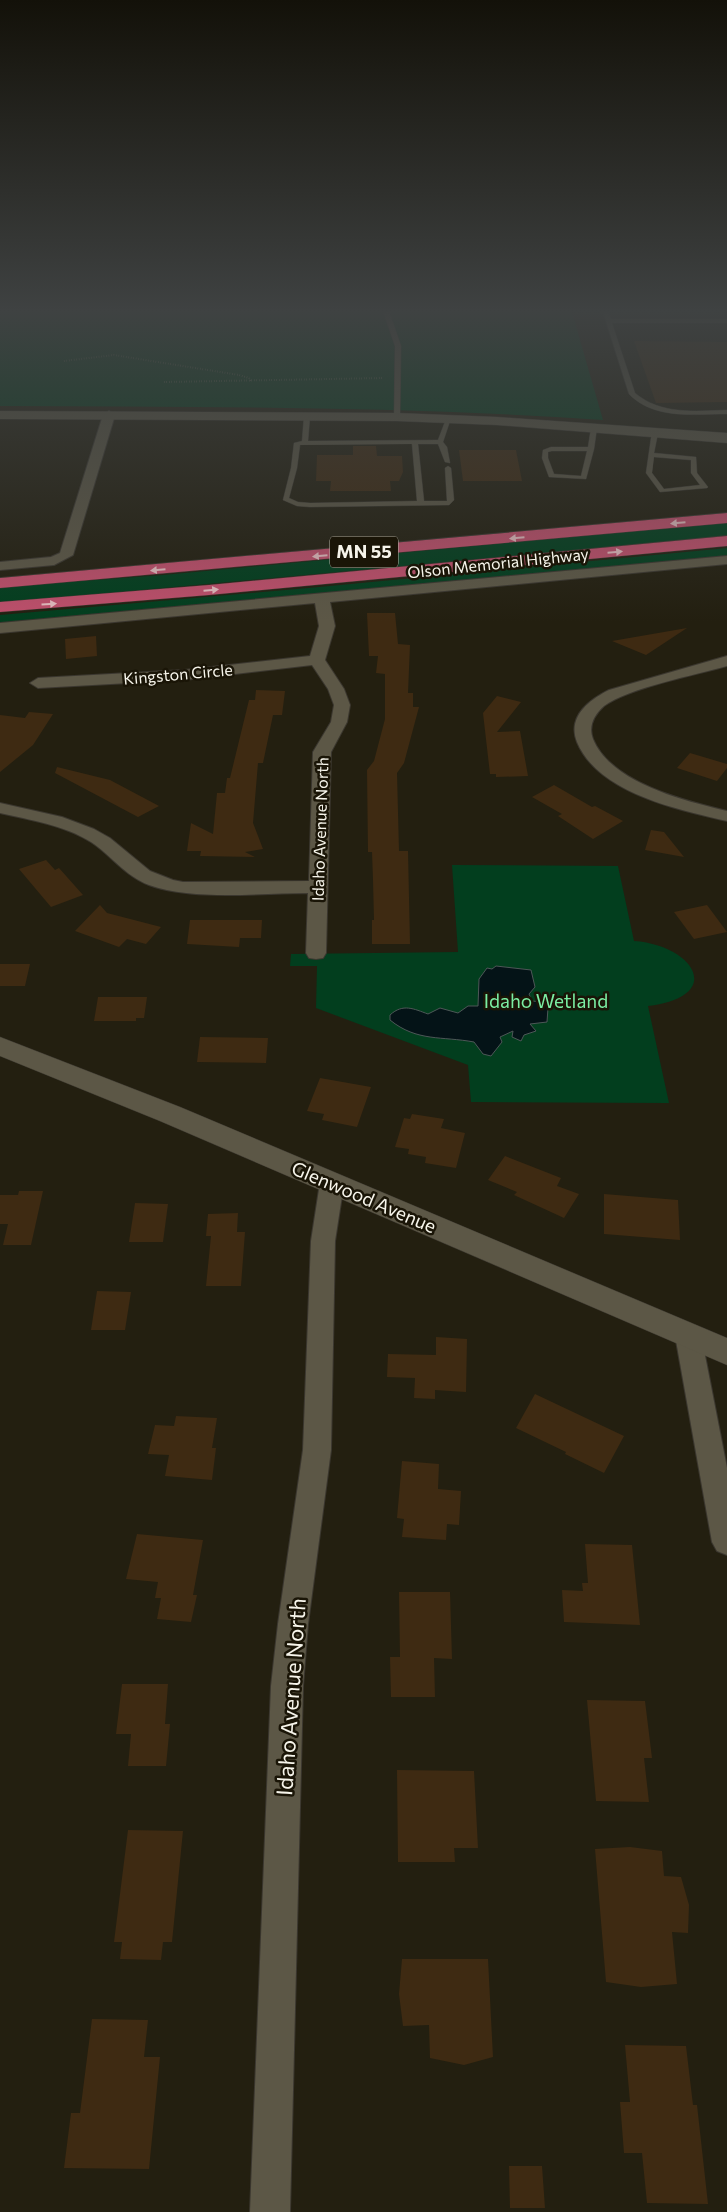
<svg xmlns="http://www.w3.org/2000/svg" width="727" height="2212" font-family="Commissioner,sans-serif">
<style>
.green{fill:#023e1e}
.water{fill:#041317;stroke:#4d5757}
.building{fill:#3e2a12}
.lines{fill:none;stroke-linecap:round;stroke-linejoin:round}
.service-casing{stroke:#3b372f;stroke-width:1}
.minor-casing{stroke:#3b372f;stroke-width:2}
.tertiary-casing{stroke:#3b372f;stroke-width:1}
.trunk-casing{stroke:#3b372f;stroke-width:1}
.path{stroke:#7b786b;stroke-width:2;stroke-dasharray:0.5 2;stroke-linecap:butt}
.service{fill:#5c5746;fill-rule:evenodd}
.minor{fill:#5c5746;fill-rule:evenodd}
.tertiary{fill:#5c5746;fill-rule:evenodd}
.trunk{fill:#be4f6b;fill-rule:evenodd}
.oneway{fill:#e3bbbe}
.labels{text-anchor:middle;stroke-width:5;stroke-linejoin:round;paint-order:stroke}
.far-street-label{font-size:16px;fill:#f7f5eb;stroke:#1a1507}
.shield{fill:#1a1507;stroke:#b5b2a7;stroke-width:1}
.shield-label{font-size:18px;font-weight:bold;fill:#f7f5eb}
.park-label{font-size:19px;fill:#7beea3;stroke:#1a1507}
.street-label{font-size:19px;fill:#f7f5eb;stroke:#1a1507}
.near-street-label{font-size:22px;fill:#f7f5eb;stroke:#1a1507}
</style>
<rect width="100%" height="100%" fill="#231f10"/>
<g class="green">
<path d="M0,312H572L603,420C402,406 201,407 0,406Z"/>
<path d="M727,522V535L710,538L0,603V587L163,575Z"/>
<path d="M727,548V556L0,623V615L319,587Z"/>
<path d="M452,865L618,866L634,941C693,945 727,996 648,1006L669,1103L471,1102L468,1065L316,1008L317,966H290L291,954L458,952Z"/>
</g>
<path class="water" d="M496,966L531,970L535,987L529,994L532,1001L544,1002L548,1008L547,1022L530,1024L536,1031L524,1035L521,1041L512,1037L513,1031L500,1037L502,1042L491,1056L483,1054L474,1042C442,1036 417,1042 390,1020V1015C403,1003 414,1009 428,1014L440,1008L458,1013L468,1006H478L479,979L487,968L492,969Z"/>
<g class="building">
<path d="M634,341L727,342V402L656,403Z"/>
<path d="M353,446H376L377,456H402L403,472L399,481H390L391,491H330L331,481H316L317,455H353Z"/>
<path d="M459,450H516L522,481H463Z"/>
<path d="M367,613H395L398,644L410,645L408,693H413V707H419L404,763L397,773L399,851H408L410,944H372V920H374L373,880L372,852H368L367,770L374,761L385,719V674L376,673L378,656H369Z"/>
<path d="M687,628L646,655L612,641Z"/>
<path d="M96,636L97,656L66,659L65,639Z"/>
<path d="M256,690L285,691L282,715H273L263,763H258L253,823L263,849L245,852L255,857L200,856L201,851H187L191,823L213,834L217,793H225L227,778H230L249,700H255Z"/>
<path d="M497,696L521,702L497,732L520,731L528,776L496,777V774H490L483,713Z"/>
<path d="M29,712L53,714L33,745L0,772V715L25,718Z"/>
<path d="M690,753L727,764V768L717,781L677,768Z"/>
<path d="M57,767L110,780L159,806L138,817L55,773Z"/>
<path d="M554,785L592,807L595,806L623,821L593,839L558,816L562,814L532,797Z"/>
<path d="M651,830L664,832L684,857L645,850Z"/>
<path d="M46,860L55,870L59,868L83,895L51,907L19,869Z"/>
<path d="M100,905L107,913L161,927L146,944L127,939L119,947L75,931Z"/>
<path d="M707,905L727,932L694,939L674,912Z"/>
<path d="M190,920H262L261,938H240L239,947L187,944Z"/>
<path d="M0,964H30L25,986H0Z"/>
<path d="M98,997H147L144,1018H136V1021H94Z"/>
<path d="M200,1037L268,1038L266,1063L197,1062Z"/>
<path d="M320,1078L371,1087L357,1127L322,1120L324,1114L307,1111Z"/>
<path d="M412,1114L444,1119L441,1128L465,1133L456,1168L425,1163L426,1157L408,1154L409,1149L395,1147L404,1118L410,1119Z"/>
<path d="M505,1156L561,1178L557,1186L579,1194L564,1218L514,1195L517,1192L488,1180Z"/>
<path d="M19,1191H43L31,1245H3L8,1224H0V1195H18Z"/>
<path d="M604,1194L678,1200L680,1240L604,1234Z"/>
<path d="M135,1203L168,1204L163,1242H129Z"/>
<path d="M238,1213L237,1232H245L241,1286H206L211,1236H206L208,1214Z"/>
<path d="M97,1291L131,1292L125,1330H91Z"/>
<path d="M436,1337L467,1339L466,1392L435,1390V1399L414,1398L415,1378L387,1377L388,1354L436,1355Z"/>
<path d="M535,1394L624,1436L604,1473L565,1454L566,1452L516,1428Z"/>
<path d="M176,1416L217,1418L212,1448H216L212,1480L165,1476L169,1455L148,1454L155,1425L174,1426Z"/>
<path d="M402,1461L439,1464L438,1489L461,1491L459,1525L447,1524L446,1540L402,1537L404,1519L397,1518Z"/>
<path d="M137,1534L203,1540L193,1595H197L191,1622L157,1619L161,1598H155L158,1582L126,1579Z"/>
<path d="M585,1544L632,1545L640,1625L564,1622L562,1590L583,1591L582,1583H588Z"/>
<path d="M399,1592H450L452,1659L434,1658L435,1697H391L390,1657H400Z"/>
<path d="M122,1684H168L165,1724H170L166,1766H128L131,1734H116Z"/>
<path d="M587,1700L645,1701L652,1758H644L649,1802L596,1801Z"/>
<path d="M397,1770L474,1771L478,1848H454L455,1862H398Z"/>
<path d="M128,1830L183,1831L172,1942H163L161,1960L120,1959L122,1942H114Z"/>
<path d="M630,1847L662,1851L664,1876L681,1877L689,1905L688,1933L672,1932L677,1984L641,1987L606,1982L595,1849Z"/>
<path d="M402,1959H488L493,2057L464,2065L430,2058L429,2025L403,2026L399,1994Z"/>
<path d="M92,2019L148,2020L144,2057H160L149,2169L64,2168L71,2113H80Z"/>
<path d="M625,2045L686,2046L693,2105H697L708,2204L647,2203L642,2153H624L620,2102H630Z"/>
<path d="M509,2166H542L545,2208H510Z"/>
</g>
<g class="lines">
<g class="service-casing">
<g id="service">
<path d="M385,312H391L390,314L401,346L400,417L397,419L394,417L395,346L384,314Z"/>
<path d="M603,312H609L611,319H727V323H612L635,393C661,415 695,411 727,410V414C694,414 654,420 629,394Z"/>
<path d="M307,414L310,416L308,441L438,440L446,419L451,418L443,442L447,447L450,463L445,462L438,444H418L424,501H447L445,468L448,466L451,468L454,500L449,505L310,507L297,506L283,500L291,468L294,443L302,441L304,416ZM412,444L417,501L310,503L298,502L289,498L297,468L300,445Z"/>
<path d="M594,426L597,428L594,449L586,479L549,477L542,458L543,450L551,447H588L591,428ZM552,451H587L581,476L554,474L548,458V452Z"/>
<path d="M655,431L658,433L654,453L696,457L697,473L708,487L707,488L660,492L646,473L651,438L652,433ZM654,457L691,460V473L700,485L664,489L652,473Z"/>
</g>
</g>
<g class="minor-casing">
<g id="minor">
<path d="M109,411L115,415L73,555L54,565L0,570V562L51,557L60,553L103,415Z"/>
<path d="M727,556V564L330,602L335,626L325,660L344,689L350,705L347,722L331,752L326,953L323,958L316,959L309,958L306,953L308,893C260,893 194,901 149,885C125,876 111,855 91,842C64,825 30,820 0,813V803L62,817L94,829L110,838L150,871L173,880L183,882L309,881L313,752L331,722L334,705L328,689L312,665L184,680L38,688L30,683L38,678L184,670L310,656L319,626L315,603L0,633V623Z"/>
<path d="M727,656V666C696,675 628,688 604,706C594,715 588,726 593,739C611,783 685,801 727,811V821C679,810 598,793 577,742C567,717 589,700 609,690Z"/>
<path d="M332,1174L340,1177L344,1183L335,1241L331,1450L308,1624L303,1686L290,2212H250L271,1686L278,1624L303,1450L311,1241L320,1183L324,1177Z"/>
<path d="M688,1324L697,1327L701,1335L727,1468V1555L717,1551L712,1542L675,1335L679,1327Z"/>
</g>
</g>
<g class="tertiary-casing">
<g id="tertiary">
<path d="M0,411L397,413L497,417L727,433V443L497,425L397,421L0,419Z"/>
<path d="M0,1037L180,1107L727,1338V1365L160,1121L0,1056Z"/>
</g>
</g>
<g class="trunk-casing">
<g id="trunk">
<path d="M727,513V523L0,588V578Z"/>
<path d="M727,536V546L209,595L0,612V602L209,585Z"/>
</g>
</g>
<g class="path">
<path d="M64,361L114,355L239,375L249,378L251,381"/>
<path d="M164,382L384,378"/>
</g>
<use href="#service" class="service"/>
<use href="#minor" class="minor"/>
<use href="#tertiary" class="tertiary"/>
<use href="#trunk" class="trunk"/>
</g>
<defs><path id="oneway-solid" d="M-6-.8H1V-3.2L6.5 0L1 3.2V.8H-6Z" transform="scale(1.25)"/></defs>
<g class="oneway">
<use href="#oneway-solid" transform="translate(678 523) rotate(175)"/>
<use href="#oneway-solid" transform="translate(517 538) rotate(175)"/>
<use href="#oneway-solid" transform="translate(615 552) rotate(-5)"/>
<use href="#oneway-solid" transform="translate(320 556) rotate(175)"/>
<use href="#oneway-solid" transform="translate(158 570) rotate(175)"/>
<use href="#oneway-solid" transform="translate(211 590) rotate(-5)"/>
<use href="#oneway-solid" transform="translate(49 604) rotate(-4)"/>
</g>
<linearGradient id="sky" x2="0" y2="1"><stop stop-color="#131109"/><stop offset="0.5" stop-color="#3f4242"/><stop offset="1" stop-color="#3f4242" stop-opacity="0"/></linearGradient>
<rect width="727" height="622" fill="url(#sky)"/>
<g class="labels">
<g class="far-street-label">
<text transform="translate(498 563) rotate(-6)" y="6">Olson Memorial Highway</text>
<text transform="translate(178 674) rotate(-5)" y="6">Kingston Circle</text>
<text transform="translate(320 829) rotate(-88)" y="6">Idaho Avenue North</text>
</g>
<rect class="shield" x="330" y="536.5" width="68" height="31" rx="4"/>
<g class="shield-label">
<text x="364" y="558">MN 55</text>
</g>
<g class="park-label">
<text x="546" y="1008">Idaho Wetland</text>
</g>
<g class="street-label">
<text transform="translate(364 1197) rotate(23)" y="7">Glenwood Avenue</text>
</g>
<g class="near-street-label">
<text transform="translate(291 1697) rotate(-86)" y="8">Idaho Avenue North</text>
</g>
</g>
</svg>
